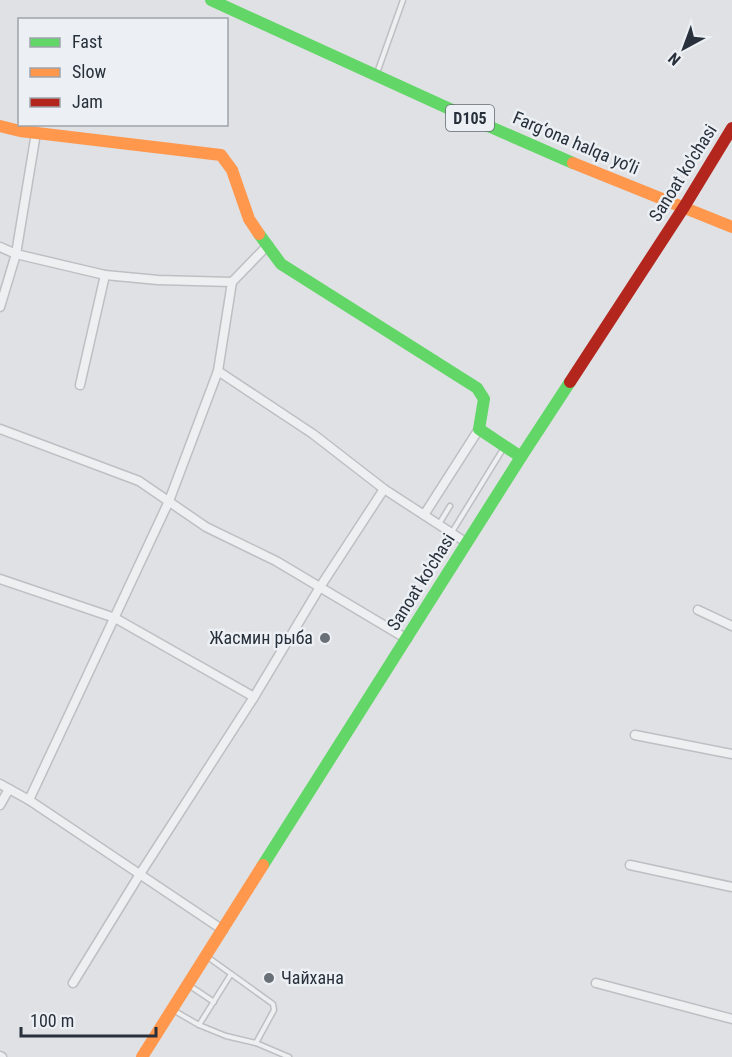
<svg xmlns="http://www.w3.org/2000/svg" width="732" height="1057" font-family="'Roboto Condensed',sans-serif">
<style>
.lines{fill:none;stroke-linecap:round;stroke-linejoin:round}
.lane-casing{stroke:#bdbfc2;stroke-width:7}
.street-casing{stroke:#bdbfc2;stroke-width:11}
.lane{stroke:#eeeff0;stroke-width:4}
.street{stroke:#eeeff0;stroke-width:8}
.fast{stroke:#63d668;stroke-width:12}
.slow{stroke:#ff974d;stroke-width:12}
.jam{stroke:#b3261e;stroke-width:12}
.poi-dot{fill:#686f76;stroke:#ecf0f4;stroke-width:2}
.labels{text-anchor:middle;stroke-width:5;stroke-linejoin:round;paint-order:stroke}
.shield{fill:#ecf0f4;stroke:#636a72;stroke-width:1.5}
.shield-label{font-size:16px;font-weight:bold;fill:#28313b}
.street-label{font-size:18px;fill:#28313b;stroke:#ecf0f4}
.poi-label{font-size:18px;fill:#28313b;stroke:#ecf0f4;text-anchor:end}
</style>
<rect width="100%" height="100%" fill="#dfe1e4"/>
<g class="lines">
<g class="lane-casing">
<g id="lane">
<path d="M377,73L403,0"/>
<path d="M439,524L450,506"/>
<path d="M452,532L503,449"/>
<path d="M209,958L273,1004L274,1010L256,1043"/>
<path d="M190,986L214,1002"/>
<path d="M173,1010L199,1025L226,1036L256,1043L289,1057"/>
<path d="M199,1025L231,974"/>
</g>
</g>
<g class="street-casing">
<g id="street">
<path d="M0,247L16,254L105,275L158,280L232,282L268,245"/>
<path d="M232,282L218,371L313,434L384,489L424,515L479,429"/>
<path d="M0,307L16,254L36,133"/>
<path d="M80,385L105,275"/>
<path d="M0,429L139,481L206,527L276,561L407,639"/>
<path d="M424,515L467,543"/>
<path d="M0,579L115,618L254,697"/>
<path d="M698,610L732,626"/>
<path d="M635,735L732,754"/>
<path d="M0,784L29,800L223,930"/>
<path d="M29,800L169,501L218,371"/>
<path d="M0,805L9,789"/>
<path d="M630,865L732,887"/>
<path d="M73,983L140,874L254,697L320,587L384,489"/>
<path d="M596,983L732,1019"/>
<path d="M0,1056L2,1057"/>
</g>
</g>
<use href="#lane" class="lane"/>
<use href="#street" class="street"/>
<g class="fast">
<path d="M211,0L463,115L573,163"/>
<path d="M259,234L281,264L477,388L484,399L479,429L521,457"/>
<path d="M263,865L521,457L570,382"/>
</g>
<g class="slow">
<path d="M0,126L20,131L221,155L232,170L249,219L259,234"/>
<path d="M573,163L732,227"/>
<path d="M142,1057L263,865"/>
</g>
<path class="jam" d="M570,382L684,207L732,128"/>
</g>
<g class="poi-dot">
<circle cx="325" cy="638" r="6"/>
<circle cx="269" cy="978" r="6"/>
</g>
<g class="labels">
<rect class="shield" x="446" y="105" width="48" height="26" rx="4.5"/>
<g class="shield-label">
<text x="470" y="124">D105</text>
</g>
<g class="street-label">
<text transform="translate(576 143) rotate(23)" y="6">Farg‘ona halqa yo‘li</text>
<text transform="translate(683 173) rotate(-58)" y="6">Sanoat ko'chasi</text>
<text transform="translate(421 582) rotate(-58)" y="6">Sanoat ko'chasi</text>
</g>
<g class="poi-label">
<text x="313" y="644">Жасмин рыба</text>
<text x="281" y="984" text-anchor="start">Чайхана</text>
</g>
</g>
<rect x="18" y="18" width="210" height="108" fill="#ecf0f4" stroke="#9ea4aa" stroke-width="1.5"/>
<rect x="30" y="38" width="30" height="9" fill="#63d668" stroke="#9ea4aa" stroke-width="1.5"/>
<text x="72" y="48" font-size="18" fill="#28313b">Fast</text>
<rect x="30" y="68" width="30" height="9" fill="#ff974d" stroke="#9ea4aa" stroke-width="1.5"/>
<text x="72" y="78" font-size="18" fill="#28313b">Slow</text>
<rect x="30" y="98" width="30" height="9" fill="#b3261e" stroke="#9ea4aa" stroke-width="1.5"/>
<text x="72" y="108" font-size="18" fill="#28313b">Jam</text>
<g transform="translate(684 48) rotate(221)" stroke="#ecf0f4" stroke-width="4.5" paint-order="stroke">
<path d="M0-4.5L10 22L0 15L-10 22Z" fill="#28313b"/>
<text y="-9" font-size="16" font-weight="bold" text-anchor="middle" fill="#28313b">N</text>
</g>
<path d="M21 1027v9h135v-9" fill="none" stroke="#28313b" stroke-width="3"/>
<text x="30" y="1027" font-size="18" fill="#28313b" stroke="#ecf0f4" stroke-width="4.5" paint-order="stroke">100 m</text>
</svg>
